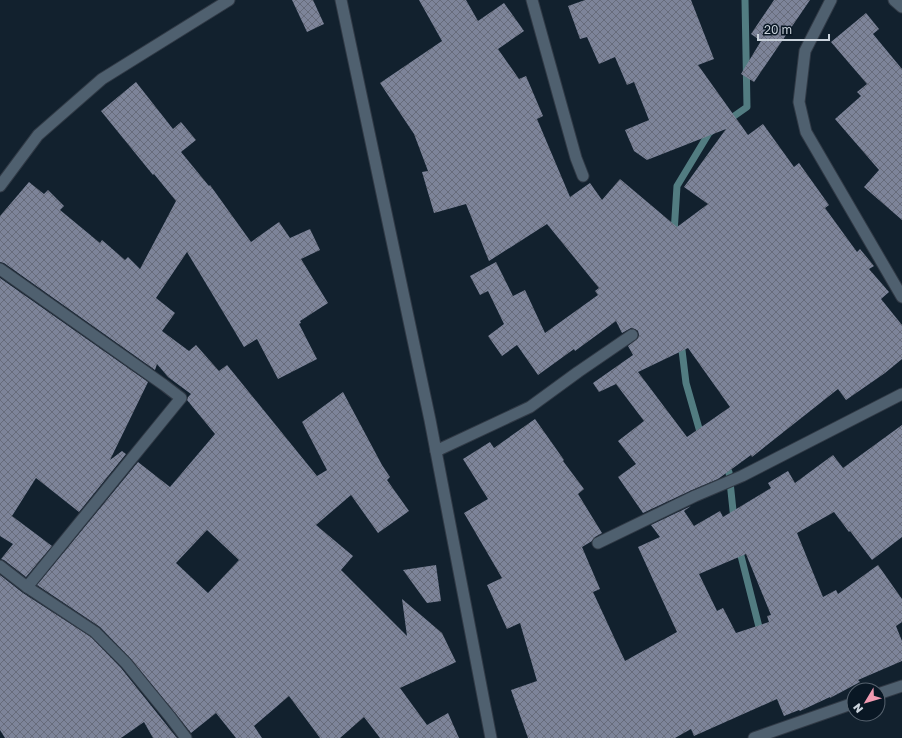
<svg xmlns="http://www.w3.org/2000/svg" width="902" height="738" font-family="'Golos Text',sans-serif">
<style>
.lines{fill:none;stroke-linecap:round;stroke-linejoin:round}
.stream{stroke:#527c81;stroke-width:7}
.building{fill:url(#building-cross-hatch);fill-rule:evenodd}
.minor-casing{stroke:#313a46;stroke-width:13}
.tertiary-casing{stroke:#313a46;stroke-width:13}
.minor{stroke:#4f606f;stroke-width:11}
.tertiary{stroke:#4f606f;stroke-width:11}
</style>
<defs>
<pattern id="building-cross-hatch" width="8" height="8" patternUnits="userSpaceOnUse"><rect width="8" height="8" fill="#7d8499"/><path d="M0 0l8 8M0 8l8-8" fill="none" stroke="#676c7b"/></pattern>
</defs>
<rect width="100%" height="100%" fill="#12212e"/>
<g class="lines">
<g class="stream">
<path d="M727,121L747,107L745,0"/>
<path d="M674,233L677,186L709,133L713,130"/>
<path d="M681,342L686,383L700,432L704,437"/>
<path d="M724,464L729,472L734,520"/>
<path d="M739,548L761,635"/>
</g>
</g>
<g class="building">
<path d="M292,0H313L324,24L307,32Z"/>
<path d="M419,0H466L478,21L504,3L524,31L498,49L519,79L526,76L543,116L537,119L570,197L590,183L602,200L620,179L677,227L708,204L684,187L726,129L647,160L634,151L625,130L649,120L634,82L627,85L615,57L599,64L587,37L580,39L568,6L585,0H691L714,59L698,65L748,135L763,124L794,167L799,163L829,205L825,208L857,252L860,249L874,266L869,269L889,292L881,299L902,325V359L885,373L846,400L838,389L752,457L751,455L718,479L692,490L643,513L618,477L636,464L618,441L644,421L616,384L599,392L593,383L633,355L628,346L638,338L639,335L638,331L635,329L631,328L622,333L616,321L575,351L574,349L538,375L517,345L502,356L488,336L504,324L488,291L480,295L470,276L496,262L513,296L525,290L545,333L598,295L595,291L599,288L547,224L489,261L466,204L434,213L422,172L428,171L414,134L380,83L442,41ZM688,348L730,407L687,437L638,372Z"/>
<path d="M774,0H810L754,82L741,74L761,41L751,34Z"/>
<path d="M866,13L879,29L873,34L902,69V220L864,187L879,170L835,119L861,96L857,92L867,84L831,42Z"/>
<path d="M136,82L173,129L181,122L196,140L181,152L209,186L210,185L251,242L279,222L290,238L310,229L320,250L301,259L328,303L300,321L301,323L299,324L317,359L278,379L257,339L244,347L187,252L156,298L175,313L162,331L189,351L196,345L219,371L227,365L317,476L327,470L302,422L343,392L382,465L390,477L387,480L409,511L378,533L351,495L316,525L353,556L341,570L407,636L402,599L442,633L456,662L400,688L427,725L448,713L459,738H380L364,717L340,738H320L289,696L254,726L262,738H236L216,713L191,733L176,714L131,659L100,627L37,585L138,462L170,487L215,434L187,400L188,397L191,394L168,377L157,364L155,370L4,263L0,262V216L29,182L44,194L48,190L64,206L60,210L100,243L102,240L125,260L128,257L140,269L176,201L154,174L153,175L101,111ZM207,530L239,560L208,593L176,563Z"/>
<path d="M0,278L148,382L110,460L122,451L126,454L79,512L36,478L12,516L52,546L26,577L4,560L1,559L13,544L0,536Z"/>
<path d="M535,419L564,460L563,461L584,489L578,494L602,533L595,537L592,541L582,547L600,589L593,592L625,661L677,632L638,547L660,537L651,525L691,506L684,511L694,526L720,511L723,517L771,488L768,483L788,471L795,483L833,455L843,468L902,425V537L872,560L850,531L849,532L834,512L797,533L823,597L836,590L838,594L878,565L902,599V622L896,626L902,641V661L858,680L860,682L830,698V697L800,711L799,710L784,716L777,699L694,736L691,729L675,738H528L511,690L537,681L520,623L507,629L487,585L502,578L464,513L488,499L463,459L490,442L494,448ZM746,554L771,615L767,616L769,622L736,633L723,608L717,611L699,574Z"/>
<path d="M436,565L441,601L427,603L403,570Z"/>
<path d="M0,575L23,593L91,637L121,668L177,738H153L144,722L121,738H5L0,730Z"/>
</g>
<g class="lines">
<g class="minor-casing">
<g id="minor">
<path d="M532,0L576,158L583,176"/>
<path d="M831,0L805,51L799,102L806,132L902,297"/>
<path d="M894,0L902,7"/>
<path d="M0,186L38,135L102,79L229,0"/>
<path d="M0,269L164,385L181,398L27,587"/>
<path d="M436,451L530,407L578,372L632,335"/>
<path d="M598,543L695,496L742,476L902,394"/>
<path d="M0,566L27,587L95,632L126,663L171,718L186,738"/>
<path d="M878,694L902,686"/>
<path d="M754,738L854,703"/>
</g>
</g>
<g class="tertiary-casing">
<path id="tertiary" d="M341,0L430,420L491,738"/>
</g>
<use href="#minor" class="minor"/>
<use href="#tertiary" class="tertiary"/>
</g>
<g transform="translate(866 702) rotate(232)"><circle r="19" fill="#091724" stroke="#56626e"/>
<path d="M0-3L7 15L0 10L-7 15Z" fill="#f19ab1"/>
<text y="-6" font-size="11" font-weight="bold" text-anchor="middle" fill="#cad3dc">N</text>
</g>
<path d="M758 34v6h71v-6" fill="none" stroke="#cad3dc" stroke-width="2"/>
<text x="764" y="34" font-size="12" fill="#cad3dc" stroke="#091724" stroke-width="3" paint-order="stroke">20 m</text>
</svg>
